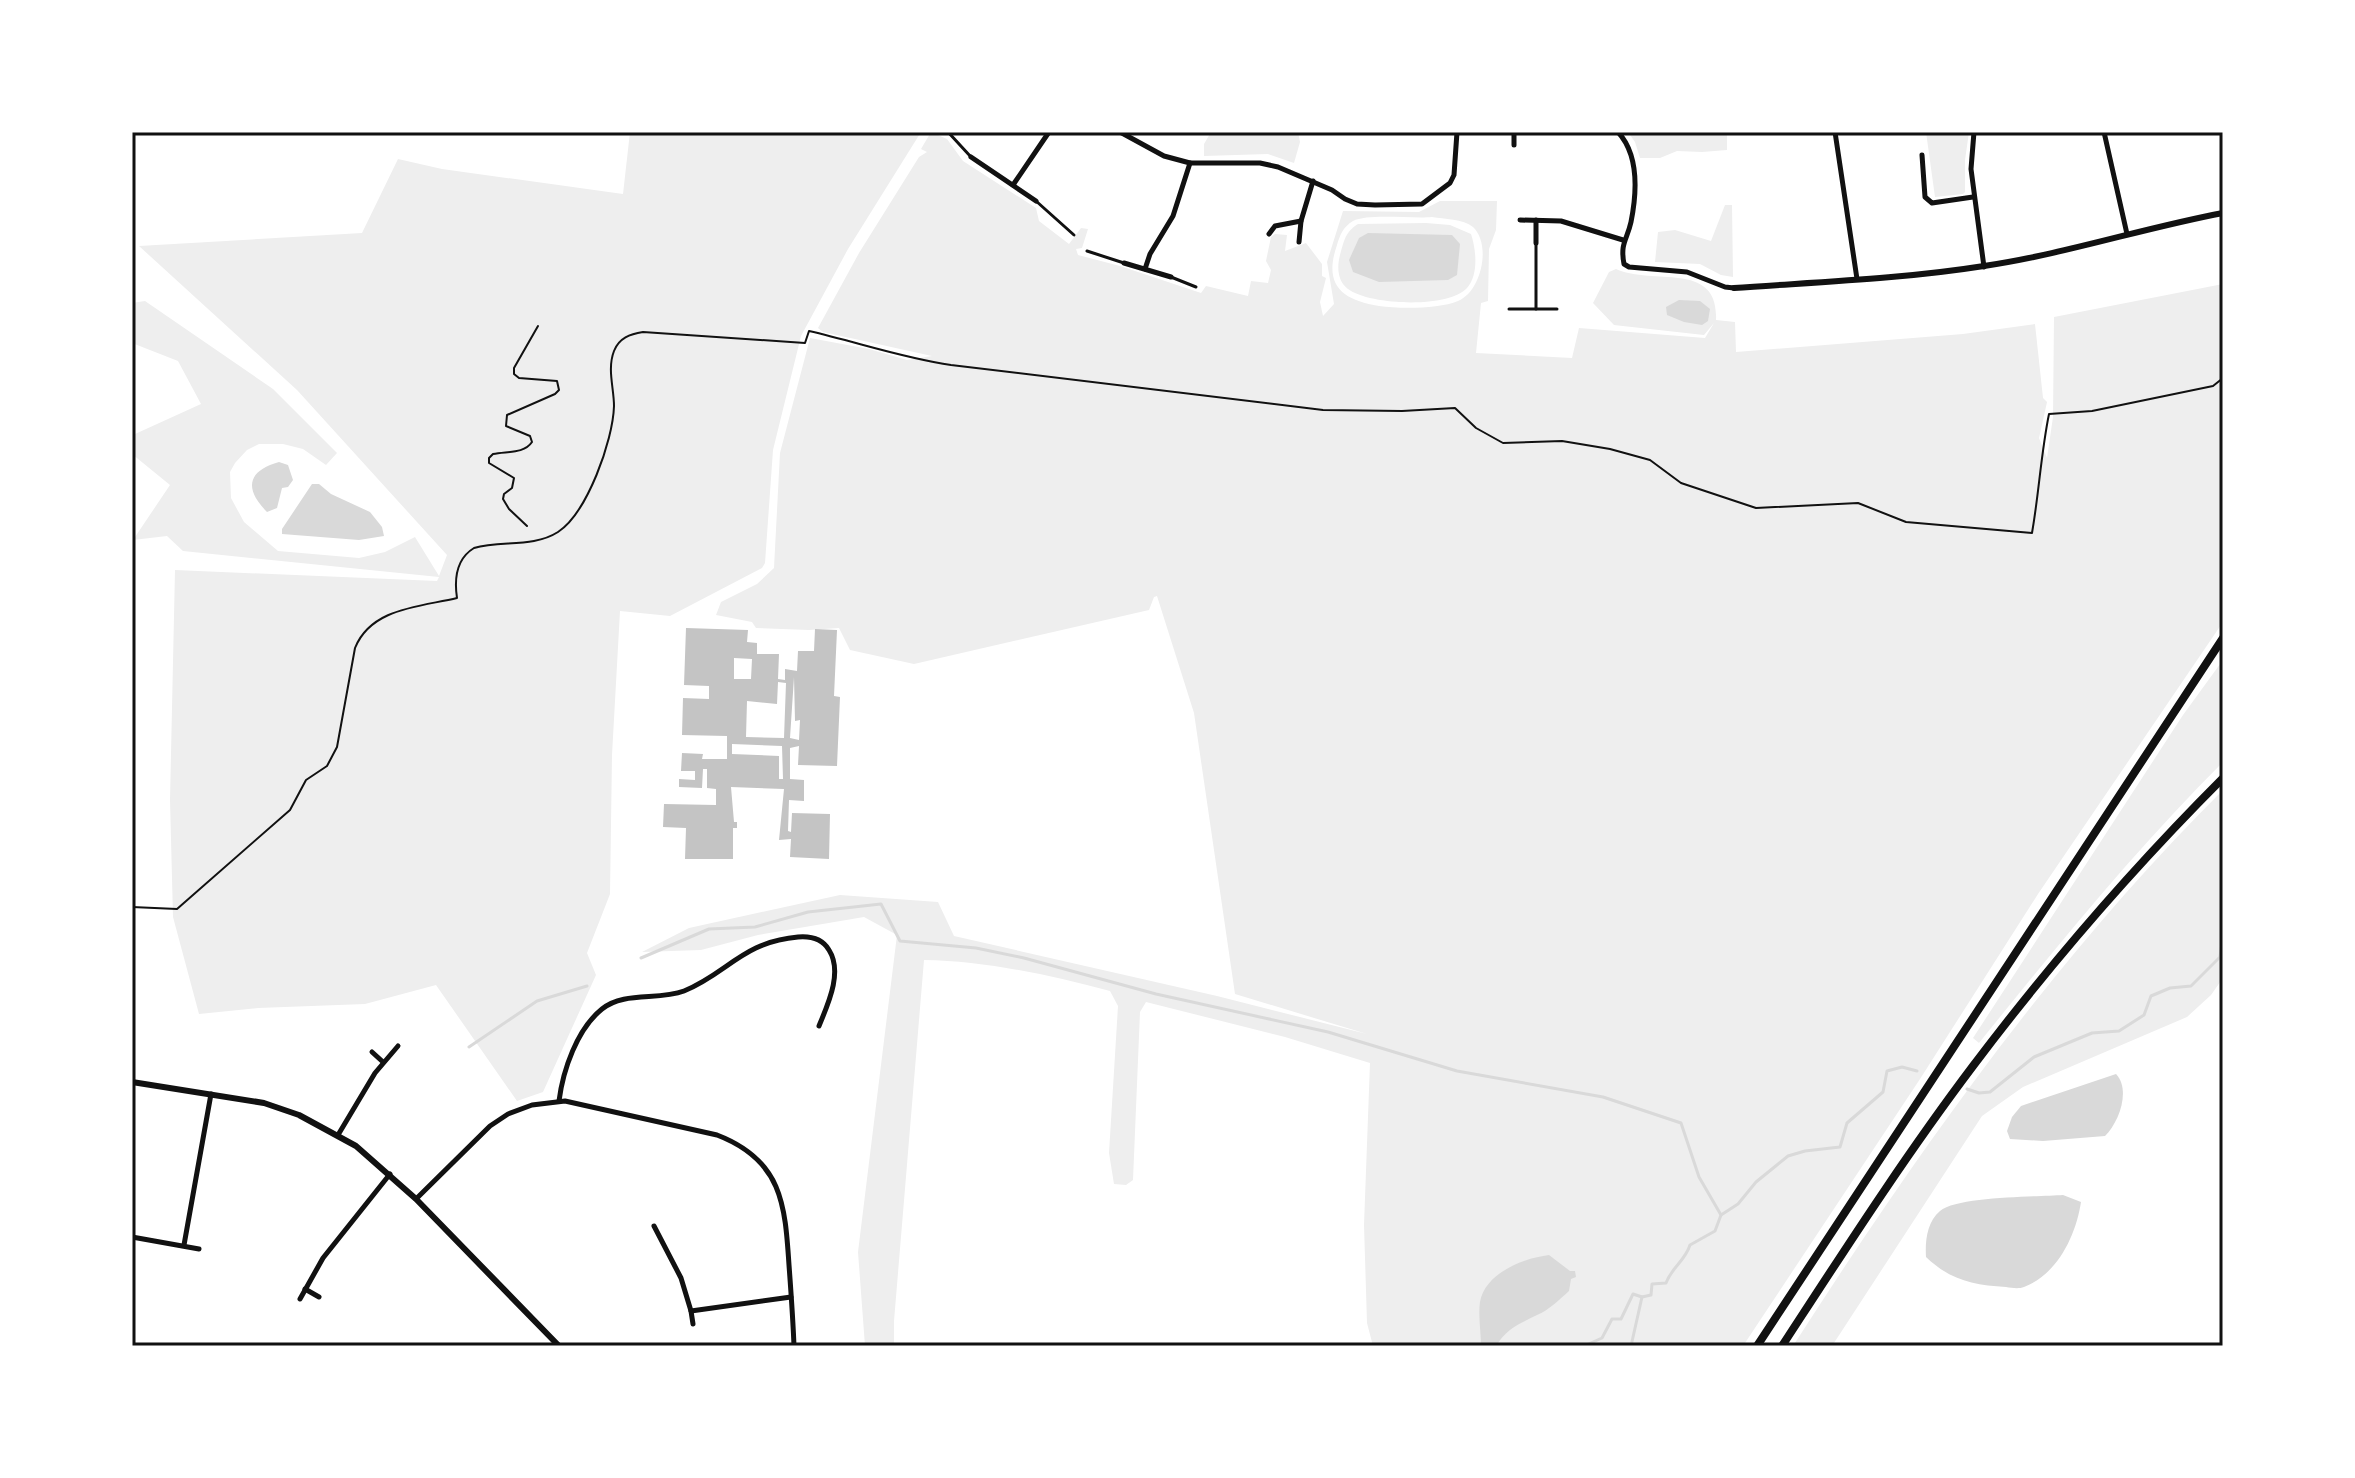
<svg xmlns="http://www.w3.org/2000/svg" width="2355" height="1478" font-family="'DejaVu Sans',sans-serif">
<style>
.green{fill:#eee;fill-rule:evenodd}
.water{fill:#d9d9d9}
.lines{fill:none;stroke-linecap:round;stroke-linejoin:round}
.stream{stroke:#d9d9d9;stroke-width:3}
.building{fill:#c4c4c4;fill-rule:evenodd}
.path{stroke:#111;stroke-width:2}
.service{stroke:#111;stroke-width:3}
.minor{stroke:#111;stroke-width:5}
.tertiary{stroke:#111;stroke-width:6}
.trunk{stroke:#111;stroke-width:8}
.neatline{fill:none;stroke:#111;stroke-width:3}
</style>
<rect width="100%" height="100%" fill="#fff"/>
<g class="green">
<path d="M630,132H921L848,249L801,336L773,450L765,563L762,568L670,616L620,611L612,755L610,894L587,953L596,975L543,1092L517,1101L436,985L365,1004L258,1008L199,1014L173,917L170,800L175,570L437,581L439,577L183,551L167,536L133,540L170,485L132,454L135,434L201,404L178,361L132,343V303L145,301L273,389L337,453L326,465L303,449L283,444H259L247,450L235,463L230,472L231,498L244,522L278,551L359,558L385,552L415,537L439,576L447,555L297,390L139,246L362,233L398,159L442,169L623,194Z"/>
<path d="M931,132L947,139L963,161L1036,208L1039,221L1069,244L1081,228L1088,229L1082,248L1076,249L1078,255L1120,266L1201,293L1206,286L1248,296L1251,281L1268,283L1271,270L1266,261L1271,237L1275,234L1287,235L1285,251L1306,243L1322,264V276L1326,278L1320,302L1323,316L1334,304L1327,262L1343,211L1419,212L1440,201H1497L1496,230L1489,249L1488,301L1481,303L1476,353L1572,358L1579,328L1705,338L1714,323L1704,335L1614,325L1593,303L1609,272L1616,269C1654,286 1719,260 1716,320L1735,322L1736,352L1963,334L2035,324L2043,398L2047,402L2039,438L2047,458L2053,417L2054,317L2223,284V622L2038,894L1920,1079L1743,1346H1373L1367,1323L1364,1225L1370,1063L1285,1037L1146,1002L1140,1012L1133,1180L1126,1185L1114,1184L1109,1153L1118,1006L1110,991C1050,975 986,961 924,960L894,1321V1346H865L858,1252L897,935L864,917L758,935L701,950L642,952L689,928L840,895L938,902L954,936L1217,996L1367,1034L1235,994L1194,713L1157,596L1154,597L1149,610L914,664L850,650L839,628L809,630L756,628L752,622L716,615L721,602L757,584L774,568L780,453L810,338L869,349L907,360L932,356L823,332L818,328L859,253L919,157L927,152L921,149ZM1432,217C1444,219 1463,219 1473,227C1492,245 1481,292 1458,301C1439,309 1400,309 1379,306C1342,300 1323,285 1337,245C1340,235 1343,227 1353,221C1368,213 1413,219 1432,217Z"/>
<path d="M1211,132H1298L1300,142L1294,163L1268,154L1204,156V144Z"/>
<path d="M1628,132H1727V150L1702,152L1677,151L1660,158H1640L1635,142Z"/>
<path d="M1926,132H1969L1965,160V192L1963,194L1935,197Z"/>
<path d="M1725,205H1732L1733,277L1721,275L1700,264L1655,262L1658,232L1675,230L1711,241Z"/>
<path d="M1426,223L1450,225L1471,234C1476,249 1479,275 1467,288C1448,309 1369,305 1348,289C1337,281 1337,266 1340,255C1344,241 1345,232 1358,224Z"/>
<path d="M2223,660V762C2135,850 2057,946 1979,1043L1973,1038L2183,715Z"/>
<path d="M2223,790V978L2211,995L2187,1017L2023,1087L1982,1116L1832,1346H1793C1920,1148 2056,956 2223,790Z"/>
</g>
<g class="water">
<path d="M1368,233L1452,235L1460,244L1457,275L1448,280L1379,282L1353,272L1349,260L1359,238Z"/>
<path d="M1679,300L1700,301L1710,309L1708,321L1702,325L1684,322L1667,315L1666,307Z"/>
<path d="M279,462L288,465L293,480L288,487L282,488L277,508L267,512C244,489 247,471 279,462Z"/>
<path d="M312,484H319L331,494L370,512L382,527L384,536L359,540L282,534V529Z"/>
<path d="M2116,1074C2131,1090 2119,1122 2105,1136L2043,1141L2010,1139L2007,1131L2012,1117L2021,1106Z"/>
<path d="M2063,1195L2081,1202C2076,1235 2058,1274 2024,1287C2019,1289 2012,1288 2006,1287C1973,1285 1950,1280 1926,1257C1925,1241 1927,1222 1940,1211C1958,1196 2037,1197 2063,1195Z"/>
<path d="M1549,1255L1570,1271H1575L1576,1277L1571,1279L1569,1291C1559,1300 1549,1310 1537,1315C1519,1324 1507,1328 1496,1346H1481C1481,1332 1478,1315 1480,1302C1485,1273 1524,1258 1549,1255Z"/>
</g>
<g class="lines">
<g class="stream">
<path d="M641,958L709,929L755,927L808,912L881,904L900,941L976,948L1024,958L1156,994L1328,1032L1457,1071L1603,1097L1681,1123L1699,1177L1721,1215"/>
<path d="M469,1047L537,1001L587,986"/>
<path d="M1967,1089L1979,1093L1990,1092L2034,1057L2092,1033L2119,1031L2144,1015L2151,996L2170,988L2191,986L2220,957L2223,936"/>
<path d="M1584,1346L1602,1338L1612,1319H1621L1633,1294L1642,1297L1651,1295L1652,1284L1666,1283C1672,1267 1685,1261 1690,1245L1715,1231L1721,1215L1738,1204L1756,1182L1788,1156L1805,1151L1840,1147L1847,1123L1883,1092L1887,1071L1902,1067L1917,1071"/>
<path d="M1631,1346L1642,1297"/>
</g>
</g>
<path class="building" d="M686,628L748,630L747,642L757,643V654H779L778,679L785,680V669L797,671L798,651H814L815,629L837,630L834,696L840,697L837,766L798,765L799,746L790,748V779L804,780V801L789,800L788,831L791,832L792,813L830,814L829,859L790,857L791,839L779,840L784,789L731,787L734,822H737V828H733V859H685L686,828L663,827L664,804L716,805V789L707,788V769H703L702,788L679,787V779L695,780V771H681L682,753L703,754L702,759H727V736L682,735L683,698L709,699V686L684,685ZM734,658L752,659L751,679H734ZM794,677L795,721L800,720L799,740L790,738ZM778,682L786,683L784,738L746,737L747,701L777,704ZM732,744L782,746L783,779H779V756L732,754Z"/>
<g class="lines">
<g class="path">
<path d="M527,526L509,509L503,499L504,494L512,488L514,478L489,463V458L493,454C507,451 524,454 532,442L530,436L506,426L507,415L555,394L559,390L557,381L519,378L514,374V368L538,326"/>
<path d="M132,907L177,909L290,810L306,780L327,766L337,747L355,648C371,608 419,607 457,598C454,578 456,559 474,548C501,540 533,548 558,532C587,513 613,441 614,406C614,388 607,369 614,351C619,338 630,334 643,332L805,343L809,331C857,342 903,358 951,365L1323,410L1402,411L1455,408L1476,428L1503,443L1562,441L1610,449L1650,460L1681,483L1756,508L1858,503L1906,522L2032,533C2039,493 2041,453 2049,414L2092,411L2213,386L2223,378"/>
</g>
<g class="service">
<path d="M948,132L971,157"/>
<path d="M1036,201L1074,235"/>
<path d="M1536,243V309"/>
<path d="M1087,251L1124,263"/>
<path d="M1171,277L1196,287"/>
<path d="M1509,309H1557"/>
</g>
<g class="minor">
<path d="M1120,132L1164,156L1190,163H1260L1278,167L1332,190L1345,199L1357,204L1375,205L1422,204L1450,183L1454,175L1457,132"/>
<path d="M1567,132H1594"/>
<path d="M1618,132C1639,155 1637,192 1631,222C1627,240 1620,243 1624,264L1629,267L1687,272L1725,287L1734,288"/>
<path d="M1835,132L1857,279"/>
<path d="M1974,132L1971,169L1984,267"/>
<path d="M2104,132L2127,234"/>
<path d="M1514,145V132"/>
<path d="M1922,155L1925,197L1932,203L1973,197"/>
<path d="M971,157L1036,201"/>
<path d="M1013,185L1049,132"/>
<path d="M1520,220L1561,221L1623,240"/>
<path d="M1536,220V243"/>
<path d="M1269,234L1275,226L1301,221"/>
<path d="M1299,242L1301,221L1313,181"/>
<path d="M1124,263L1171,277"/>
<path d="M1145,269L1150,254L1173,216L1190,163"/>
<path d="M372,1052L383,1062"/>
<path d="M559,1101C563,1070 577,1029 602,1009C624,991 658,1001 684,991C728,973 742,942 798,937C810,936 822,938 829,950C843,972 828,1004 819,1026"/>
<path d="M338,1135L375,1073L398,1046"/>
<path d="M416,1199L490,1126L508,1114L532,1105L565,1101L717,1135C782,1160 785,1204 789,1265C791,1292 793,1319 794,1346"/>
<path d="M654,1226L681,1278L691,1311L791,1297"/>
<path d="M132,1237L199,1249"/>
<path d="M184,1245L211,1094"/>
<path d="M305,1289L319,1297"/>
<path d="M300,1299L323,1258L390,1174"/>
<path d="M691,1311L693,1324"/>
</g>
<g class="tertiary">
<path d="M1734,288C1818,282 1902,279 1984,266C2065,254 2143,228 2223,213"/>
<path d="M132,1082L264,1103L299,1115L356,1146L416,1199L559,1346"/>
</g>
<g class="trunk">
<path d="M1757,1346L2223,638"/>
<path d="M1782,1346C1844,1251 1905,1156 1973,1066C2050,964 2133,868 2223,778"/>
</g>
</g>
<rect width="2355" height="1478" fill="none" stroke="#ffffff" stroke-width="268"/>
<rect x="134" y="134" width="2087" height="1210" class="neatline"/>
</svg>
